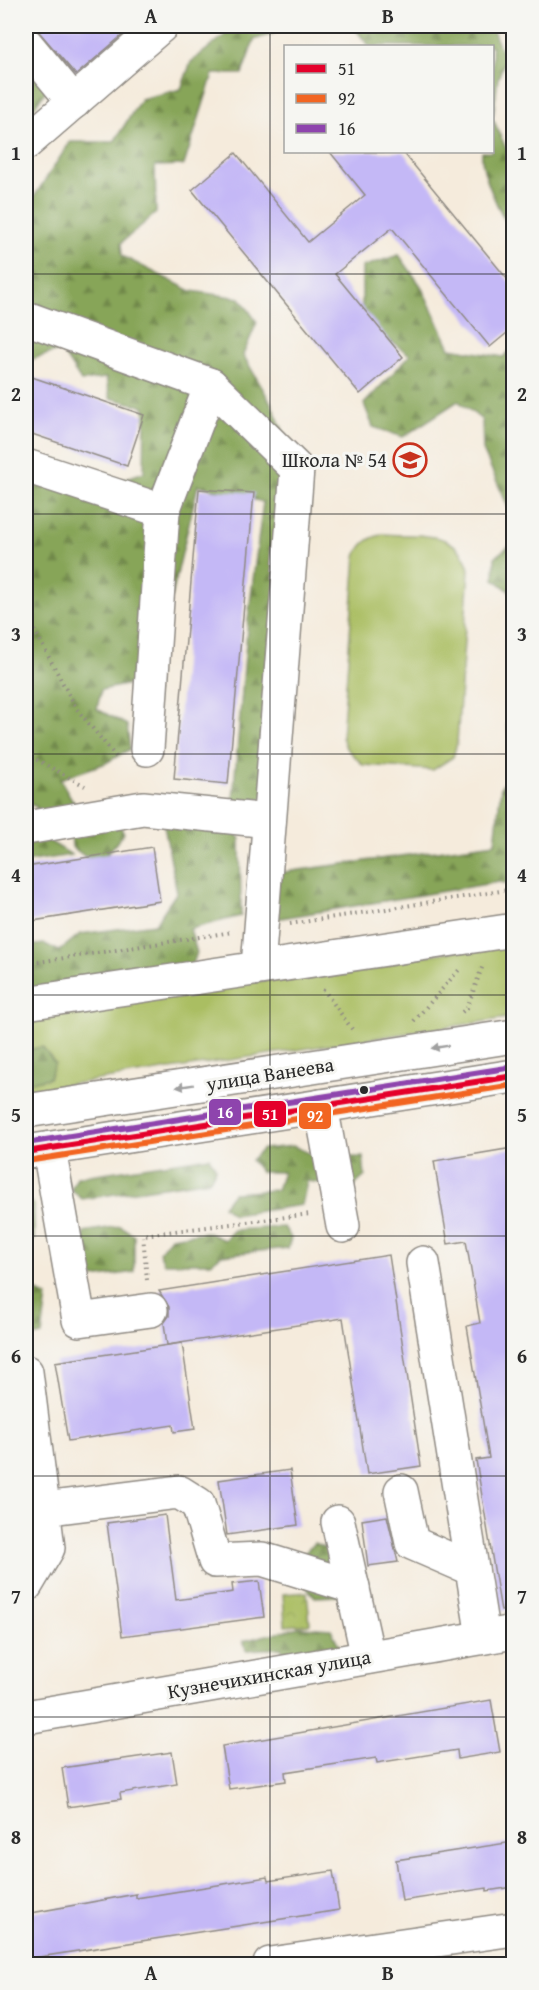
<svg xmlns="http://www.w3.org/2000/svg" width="539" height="1990" font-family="'Gentium Book Plus',serif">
  <defs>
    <pattern id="forest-firs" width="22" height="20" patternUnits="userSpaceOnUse" patternTransform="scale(1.5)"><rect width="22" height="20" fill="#87a558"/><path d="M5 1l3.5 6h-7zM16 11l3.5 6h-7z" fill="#6f8749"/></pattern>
    <pattern id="park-crowns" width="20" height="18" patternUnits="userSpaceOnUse" patternTransform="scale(1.5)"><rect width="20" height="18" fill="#aabe62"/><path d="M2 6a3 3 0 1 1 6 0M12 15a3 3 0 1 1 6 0" fill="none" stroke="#92a355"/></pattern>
  </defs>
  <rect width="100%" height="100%" fill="#f6f6f2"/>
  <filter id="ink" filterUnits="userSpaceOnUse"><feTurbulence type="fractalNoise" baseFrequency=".0167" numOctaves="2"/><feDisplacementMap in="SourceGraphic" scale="12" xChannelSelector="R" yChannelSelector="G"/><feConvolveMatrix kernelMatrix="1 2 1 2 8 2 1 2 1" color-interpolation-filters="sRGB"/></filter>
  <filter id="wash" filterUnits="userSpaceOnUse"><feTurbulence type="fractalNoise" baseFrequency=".008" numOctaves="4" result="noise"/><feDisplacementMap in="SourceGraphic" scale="24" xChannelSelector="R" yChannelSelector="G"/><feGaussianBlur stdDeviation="1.35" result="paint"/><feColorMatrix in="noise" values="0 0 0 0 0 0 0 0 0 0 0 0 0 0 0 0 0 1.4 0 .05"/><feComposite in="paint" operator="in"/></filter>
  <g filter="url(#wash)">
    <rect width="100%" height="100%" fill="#f5ebdc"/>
    <g fill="#aabe62" stroke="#6a7446" stroke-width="1.5">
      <path d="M 383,534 C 419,537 458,528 469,569 L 457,743 L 453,757 L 433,770 L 363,765 L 346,748 L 342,737 L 356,556 C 362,542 369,538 383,534 Z"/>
      <polygon points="513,942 513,1017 26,1091 26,1017"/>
    </g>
    <g fill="url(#forest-firs)" stroke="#596842" stroke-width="1.5">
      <polygon points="230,26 294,26 254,40 242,74 213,74 184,165 155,166 156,213 121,243 122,256 191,291 240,298 257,322 243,355 270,401 291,448 270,792 246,811 233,799 248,619 263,502 198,485 172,596 151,579 137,616 159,627 155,679 101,690 97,709 127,725 130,749 106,763 60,779 77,808 109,806 124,833 98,866 72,847 71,831 32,821 37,807 26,803 26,472 101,487 144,472 145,407 110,398 106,378 81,381 61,350 30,360 26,359 26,195 34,197 70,142 114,142 141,99 181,89 191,62 225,35"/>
      <polygon points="353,26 491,26 505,60 498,79 493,117 492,46 369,46"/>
      <polygon points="26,64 52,82 26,119"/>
      <path d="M 493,119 L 513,164 L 513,231 C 500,216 480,171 482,152 L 492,152 Z"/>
      <polygon points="399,255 421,286 450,348 503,357 513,348 513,518 483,450 482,420 458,401 403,437 373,427 364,404 410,355 362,320 362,267"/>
      <polygon points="513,543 513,594 494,579 495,557"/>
      <polygon points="513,687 513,747 507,726"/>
      <polygon points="513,774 513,885 499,882 269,920 278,873 495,843 501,786"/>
      <polygon points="215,806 240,839 241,916 190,929 197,953 183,985 26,1002 26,946 45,944 59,951 80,934 155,924 177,892 163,820"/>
      <polygon points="26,827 72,855 26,862"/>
      <polygon points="42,1047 55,1063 49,1078 26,1083 26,1050"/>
      <polygon points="293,1146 318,1157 363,1157 365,1176 353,1187 307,1181 302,1205 233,1215 223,1206 233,1193 277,1190 283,1172 261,1172 251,1160 263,1149"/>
      <polygon points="209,1157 216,1168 210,1180 82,1199 71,1189 77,1177"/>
      <polygon points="26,1196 34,1205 34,1239 26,1246"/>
      <polygon points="120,1226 134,1235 134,1272 94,1278 84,1254 84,1232"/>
      <polygon points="284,1227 291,1238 288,1248 222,1255 211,1263 164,1263 159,1252 171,1237 206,1232 224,1240 234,1230"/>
      <polygon points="34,1291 47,1296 42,1335 26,1338 26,1297"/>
      <polygon points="314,1543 337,1553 338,1596 315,1597 302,1582 303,1555"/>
      <polygon points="299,1627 331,1629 342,1652 292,1664 281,1648 247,1650 243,1641"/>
    </g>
    <polygon fill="url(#park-crowns)" stroke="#6a7446" stroke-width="1.5" points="307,1592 310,1624 285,1626 283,1594"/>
    <g id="blocks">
      <g fill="#c4b8f6">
        <polygon points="34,26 133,26 76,75"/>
        <polygon points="330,152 403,152 513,286 513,328 490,347 392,228 335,274 403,357 360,394 192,190 236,153 308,242 365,195"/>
        <polygon points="26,375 144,415 127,466 26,432"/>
        <polygon points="199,489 254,493 228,784 174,779"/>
        <polygon points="152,847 160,901 26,922 26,867"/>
        <polygon points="513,1148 513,1610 501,1611 476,1460 489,1458 467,1326 480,1323 466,1241 448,1244 434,1161"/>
        <polygon points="389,1255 421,1466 367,1474 343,1318 167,1345 164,1323 169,1316 169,1307 159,1291"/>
        <polygon points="182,1343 195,1429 174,1432 173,1425 68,1441 55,1362"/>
        <polygon points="290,1470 298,1525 227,1535 219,1480"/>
        <polygon points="165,1515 176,1600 233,1592 232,1584 259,1581 264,1617 122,1636 107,1523"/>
        <polygon points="387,1516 398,1562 368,1566 362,1520"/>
        <polygon points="491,1700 500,1752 458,1759 457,1750 377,1763 376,1758 285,1772 286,1781 229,1789 222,1746"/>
        <polygon points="172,1752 177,1784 120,1793 121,1799 68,1807 62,1768"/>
        <polygon points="513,1842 513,1887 487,1891 487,1888 402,1901 396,1860"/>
        <polygon points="333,1871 339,1910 26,1959 26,1914 136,1894 136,1898 267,1877 268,1881"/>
      </g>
    </g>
  </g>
  <g filter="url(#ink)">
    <use href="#blocks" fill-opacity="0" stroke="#908b84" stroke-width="1.5"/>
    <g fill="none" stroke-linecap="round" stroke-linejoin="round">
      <g stroke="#908b84" stroke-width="36">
        <g id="minor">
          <polyline points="26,44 74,102"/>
          <polyline points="26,143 161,26"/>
          <polyline points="26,318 211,385 297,469 258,967"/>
          <polyline points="26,466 163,511"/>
          <polyline points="147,749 163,511 211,385"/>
          <polyline points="26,828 143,808 269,821"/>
          <polyline points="26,1003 514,930"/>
          <polyline points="321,1106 343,1226"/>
          <polyline points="49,1149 79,1320 151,1310"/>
          <polyline points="423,1263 483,1637"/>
          <polyline points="26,1372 48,1548 26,1585"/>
          <polyline points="401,1491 412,1543 472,1569"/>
          <polyline points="43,1509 179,1492 198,1504 215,1561 262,1559 353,1587"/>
          <polyline points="338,1522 368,1657"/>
          <polyline points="26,1717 514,1632"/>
          <polyline points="270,1964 514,1929"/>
        </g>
      </g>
      <g stroke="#908b84" stroke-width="36">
        <g id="major">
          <polyline points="26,1111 514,1036"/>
          <polyline points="26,1152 514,1076"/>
        </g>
      </g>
      <g stroke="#908b84" stroke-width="4" stroke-dasharray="1.5 4.5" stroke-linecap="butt">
        <polyline points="502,26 514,42"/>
        <polyline points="26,614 76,708 116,757"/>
        <polyline points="26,754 85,786"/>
        <polyline points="290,924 514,889"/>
        <polyline points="26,964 232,932"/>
        <polyline points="323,989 352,1029"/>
        <polyline points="462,1012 467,1008 483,965"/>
        <polyline points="414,1021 459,970"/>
        <polyline points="147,1280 143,1235 310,1214"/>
      </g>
      <use href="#minor" stroke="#fff" stroke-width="33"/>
      <use href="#major" stroke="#fff" stroke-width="33"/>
      <g stroke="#f6f6f2" stroke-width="10">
        <polyline id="bus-1" points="26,1152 514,1076"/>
      </g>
      <g stroke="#f6f6f2" stroke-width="10">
        <polyline id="bus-2" points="27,1161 514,1085"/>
      </g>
      <g stroke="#f6f6f2" stroke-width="10">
        <polyline id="bus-3" points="26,1143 513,1067"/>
      </g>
      <use href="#bus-1" stroke="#e4002b" stroke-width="6"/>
      <use href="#bus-2" stroke="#f26522" stroke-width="6"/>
      <use href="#bus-3" stroke="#8e44ad" stroke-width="6"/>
    </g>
    <defs><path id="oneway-solid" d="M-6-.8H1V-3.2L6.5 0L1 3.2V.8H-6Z" transform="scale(1.5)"/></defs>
    <g fill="#a0a0a0">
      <use href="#oneway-solid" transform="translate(440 1047) rotate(171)"/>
      <use href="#oneway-solid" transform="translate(185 1086) rotate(171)"/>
    </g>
  </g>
  <path fill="none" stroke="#2b2b2b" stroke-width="1.5" stroke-opacity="0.55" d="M 270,26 L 270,1964M 26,274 L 514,274M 26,514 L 514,514M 26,754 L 514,754M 26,995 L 514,995M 26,1236 L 514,1236M 26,1476 L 514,1476M 26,1717 L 514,1717"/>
  <defs>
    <g id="school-ring" transform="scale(1.725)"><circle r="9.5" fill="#f6f6f2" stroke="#c8321e" stroke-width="1.5"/><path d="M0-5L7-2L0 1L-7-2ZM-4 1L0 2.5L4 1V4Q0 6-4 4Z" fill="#c8321e"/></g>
  </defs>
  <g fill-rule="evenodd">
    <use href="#school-ring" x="410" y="460"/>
  </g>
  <circle fill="#2b2b2b" stroke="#f6f6f2" stroke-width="2" cx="364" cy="1090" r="5"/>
  <g text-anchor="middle" stroke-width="6" stroke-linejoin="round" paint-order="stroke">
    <g font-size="20" fill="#2b2b2b" stroke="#f6f6f2" text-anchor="end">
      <text x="387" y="467">Школа № 54</text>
    </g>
    <g font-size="20" fill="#2b2b2b" stroke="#f6f6f2">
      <text transform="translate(270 1074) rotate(-9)" y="7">улица Ванеева</text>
      <text transform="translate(269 1674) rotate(-10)" y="7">Кузнечихинская улица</text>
    </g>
  </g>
  <g stroke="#f6f6f2" stroke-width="2">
    <rect x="208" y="1098" width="34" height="28" rx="6" fill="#8e44ad"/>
    <rect x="253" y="1100" width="34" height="28" rx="6" fill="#e4002b"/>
    <rect x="298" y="1102" width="34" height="28" rx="6" fill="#f26522"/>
  </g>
  <g font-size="16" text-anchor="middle" font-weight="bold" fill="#fff">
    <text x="225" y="1118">16</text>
    <text x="270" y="1120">51</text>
    <text x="315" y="1122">92</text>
  </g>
  <rect width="539" height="1990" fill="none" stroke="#f6f6f2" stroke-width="66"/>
  <rect x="284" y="45" width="210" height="108" fill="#f6f6f2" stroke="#a5a5a2" stroke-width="1.5"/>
  <rect x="296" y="64" width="30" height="9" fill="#e4002b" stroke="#a5a5a2" stroke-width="1.5"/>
  <text x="338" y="75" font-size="18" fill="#2b2b2b">51</text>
  <rect x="296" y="94" width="30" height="9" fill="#f26522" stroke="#a5a5a2" stroke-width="1.5"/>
  <text x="338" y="105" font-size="18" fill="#2b2b2b">92</text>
  <rect x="296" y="124" width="30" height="9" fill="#8e44ad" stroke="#a5a5a2" stroke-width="1.5"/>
  <text x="338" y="135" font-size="18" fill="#2b2b2b">16</text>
  <rect x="33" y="33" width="473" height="1924" fill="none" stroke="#2b2b2b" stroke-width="2"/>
  <g font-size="20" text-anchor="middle" font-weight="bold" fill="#2b2b2b">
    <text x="151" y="23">A</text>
    <text x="388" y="23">B</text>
    <text x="16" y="160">1</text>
    <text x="522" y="160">1</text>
    <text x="16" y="401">2</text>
    <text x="522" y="401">2</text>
    <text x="16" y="641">3</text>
    <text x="522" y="641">3</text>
    <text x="16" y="882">4</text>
    <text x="522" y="882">4</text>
    <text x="16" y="1122">5</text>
    <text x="522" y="1122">5</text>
    <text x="16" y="1363">6</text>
    <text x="522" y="1363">6</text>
    <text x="16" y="1603">7</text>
    <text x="522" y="1603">7</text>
    <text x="16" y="1844">8</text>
    <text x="522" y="1844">8</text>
    <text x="151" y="1980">A</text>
    <text x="388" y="1980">B</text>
  </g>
</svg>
